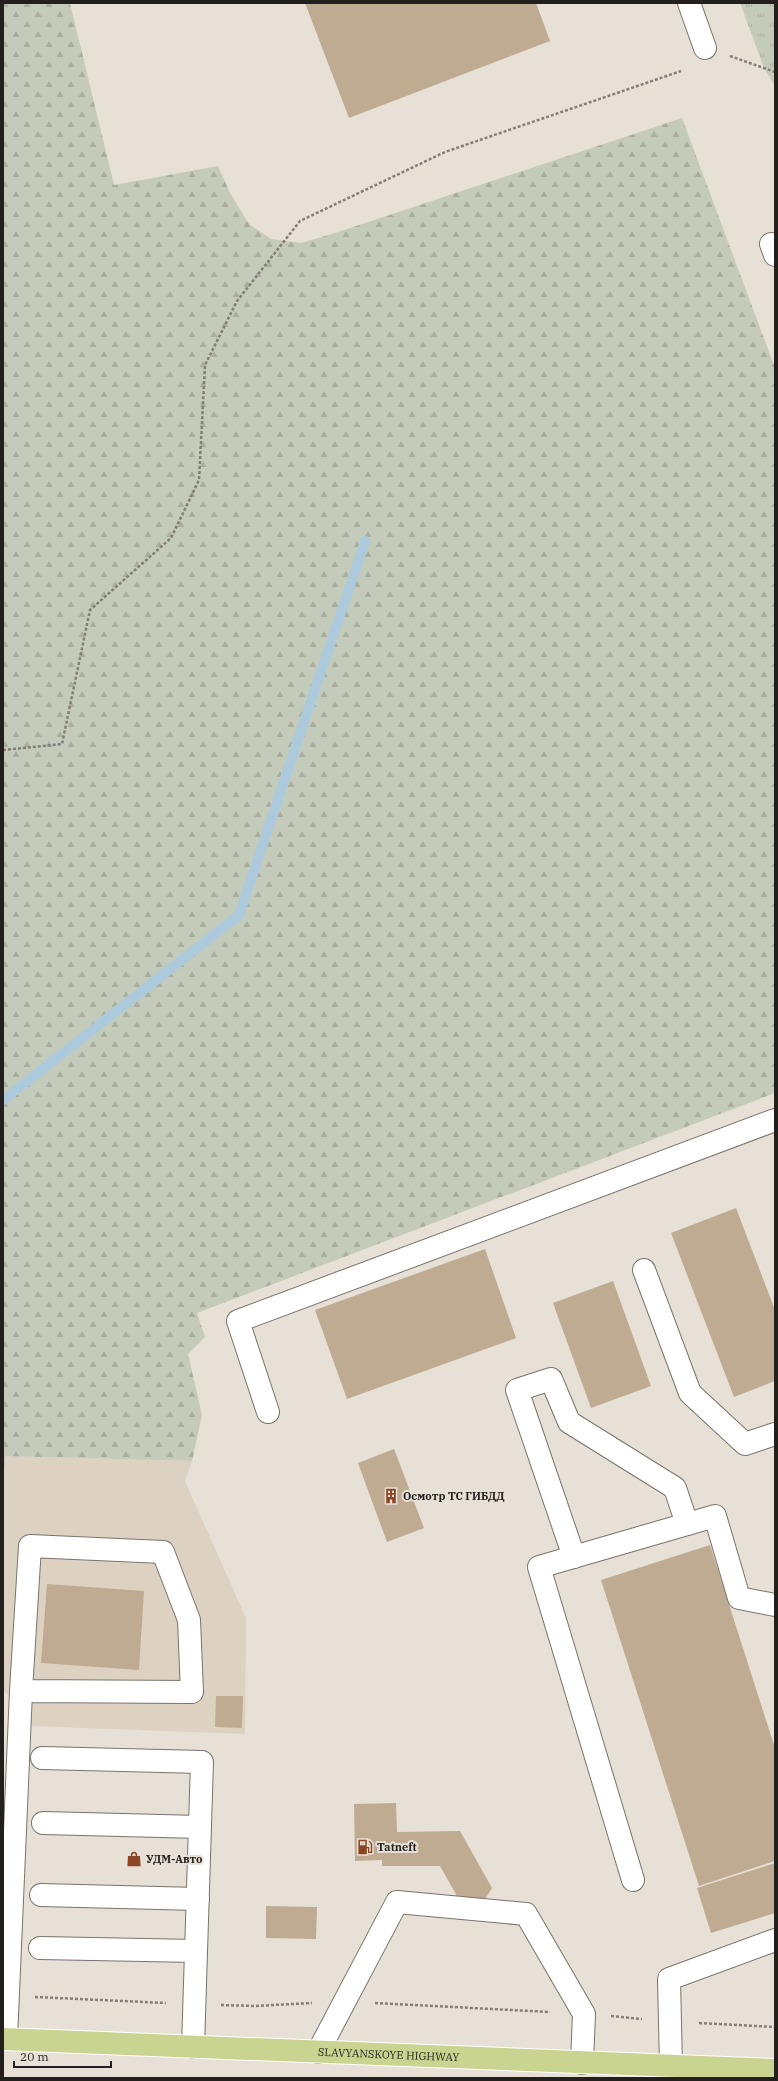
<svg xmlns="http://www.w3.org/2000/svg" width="778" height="2081" font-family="'IBM Plex Serif',serif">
  <defs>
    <pattern id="grass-tufts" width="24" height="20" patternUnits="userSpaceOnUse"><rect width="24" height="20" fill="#c5cbba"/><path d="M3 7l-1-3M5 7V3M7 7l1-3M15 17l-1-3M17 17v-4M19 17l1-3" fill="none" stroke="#a9ae9f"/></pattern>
    <pattern id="forest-firs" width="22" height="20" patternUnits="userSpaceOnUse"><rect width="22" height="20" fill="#c5cbba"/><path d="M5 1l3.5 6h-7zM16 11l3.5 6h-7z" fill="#a9ae9f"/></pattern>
  </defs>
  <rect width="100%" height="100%" fill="#e7e0d6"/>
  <polygon fill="#ddd2c2" points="5,1456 192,1461 185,1481 246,1618 245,1734 32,1726 3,1689 3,1485"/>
  <polygon fill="url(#grass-tufts)" points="740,3 775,3 775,86 764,68"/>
  <polygon fill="url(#forest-firs)" points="3,3 70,3 114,185 218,166 230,193 249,224 271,239 301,243 332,234 682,118 775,368 775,1093 197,1313 205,1337 188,1354 202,1415 192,1461 5,1456 3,1485"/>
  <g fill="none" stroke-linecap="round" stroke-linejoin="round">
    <polyline stroke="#adcadd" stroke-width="10" points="3,1100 239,915 365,541"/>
  </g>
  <g fill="#beab92">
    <polygon points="305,3 536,3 550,41 349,118"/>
    <polygon points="736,1208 775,1310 775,1381 734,1397 671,1233"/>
    <polygon points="485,1249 516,1338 347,1399 315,1310"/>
    <polygon points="613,1281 651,1386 591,1408 553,1303"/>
    <polygon points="394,1449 424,1528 387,1542 358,1463"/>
    <polygon points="710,1545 775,1748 775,1861 699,1886 601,1580"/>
    <polygon points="47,1584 144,1591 139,1670 41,1663"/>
    <polygon points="216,1696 243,1696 242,1728 215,1727"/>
    <polygon points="396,1803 397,1832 460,1831 492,1888 482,1904 462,1905 440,1866 382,1866 382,1860 355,1861 354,1804"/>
    <polygon points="775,1863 775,1913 711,1933 697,1888"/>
    <polygon points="266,1906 317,1907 316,1939 266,1938"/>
  </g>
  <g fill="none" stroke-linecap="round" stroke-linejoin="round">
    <g stroke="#7a736b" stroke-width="24">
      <g id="minor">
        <polyline points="689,3 705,48"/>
        <polyline points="771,244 775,255"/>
        <polyline points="644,1270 690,1393 745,1444 775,1434"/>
        <polyline points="268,1412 238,1321 775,1120"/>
        <polyline points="574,1557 517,1390 551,1379 569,1422 675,1488 687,1524"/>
        <polyline points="42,1758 202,1762 193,2047"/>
        <polyline points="43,1823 200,1827"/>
        <polyline points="633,1880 539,1567 715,1516 739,1598 775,1605"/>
        <polyline points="41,1895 198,1899"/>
        <polyline points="40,1948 196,1951"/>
        <polyline points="6,2039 21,1691 30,1546 163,1552 189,1620 192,1692 21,1691"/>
        <polyline points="318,2052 397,1902 526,1914 584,2014 582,2063"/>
        <polyline points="671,2066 669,1979 775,1940"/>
      </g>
    </g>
    <g stroke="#fff" stroke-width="24">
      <g id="major">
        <path id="s1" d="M 3,2039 L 775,2070"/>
      </g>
    </g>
    <g stroke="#837e78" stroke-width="2.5" stroke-dasharray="3 2" stroke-linecap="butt">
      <polyline points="730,56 775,72"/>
      <polyline points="3,750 62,744 90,610 171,538 199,480 205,365 237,301 300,221 445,152 681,71"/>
      <polyline points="35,1997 166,2003"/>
      <polyline points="375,2003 550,2012"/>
      <polyline points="221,2005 254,2006 312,2003"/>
      <polyline points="611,2016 642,2019"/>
      <polyline points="699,2023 775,2027"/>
    </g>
    <use href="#minor" stroke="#fff" stroke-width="22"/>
    <use href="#major" stroke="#c8d490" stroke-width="22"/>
  </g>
  <defs>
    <g id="building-bare" transform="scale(1.2)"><path d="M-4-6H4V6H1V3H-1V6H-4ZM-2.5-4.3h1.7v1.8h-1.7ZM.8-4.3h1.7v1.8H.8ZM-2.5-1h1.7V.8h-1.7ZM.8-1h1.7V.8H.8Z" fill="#8c4522" stroke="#e7e0d6" stroke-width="2.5" paint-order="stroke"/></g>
    <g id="fuel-bare" transform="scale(1.2)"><path d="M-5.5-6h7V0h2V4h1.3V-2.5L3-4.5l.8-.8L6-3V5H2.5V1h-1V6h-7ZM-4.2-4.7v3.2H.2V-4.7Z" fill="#8c4522" stroke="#e7e0d6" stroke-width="2.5" paint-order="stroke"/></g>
    <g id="shop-bare" transform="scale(1.2)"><path d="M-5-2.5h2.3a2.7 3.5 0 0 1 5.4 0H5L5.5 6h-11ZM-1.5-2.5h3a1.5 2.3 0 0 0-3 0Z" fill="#8c4522" stroke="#e7e0d6" stroke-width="2.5" paint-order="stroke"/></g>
  </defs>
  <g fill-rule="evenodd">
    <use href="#building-bare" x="391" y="1496"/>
    <use href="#fuel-bare" x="365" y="1847"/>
    <use href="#shop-bare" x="134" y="1859"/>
  </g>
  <g text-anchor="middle" stroke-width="4" stroke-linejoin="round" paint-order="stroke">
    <g font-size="11" font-weight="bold" fill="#221f1c" stroke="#e7e0d6" text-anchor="start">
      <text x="403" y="1500">Осмотр ТС ГИБДД</text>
      <text x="377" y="1851">Tatneft</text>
      <text x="146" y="1863">УДМ-Авто</text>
    </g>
    <g font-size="11" fill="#221f1c" stroke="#e7e0d6">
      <text dy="4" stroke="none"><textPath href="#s1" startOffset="386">SLAVYANSKOYE HIGHWAY</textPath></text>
    </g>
  </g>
  <rect width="778" height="2081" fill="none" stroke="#221f1c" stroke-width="8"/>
  <path d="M14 2061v6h97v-6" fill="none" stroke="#221f1c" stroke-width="2"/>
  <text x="20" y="2061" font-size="12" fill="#221f1c" stroke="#e7e0d6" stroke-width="3" paint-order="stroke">20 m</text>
</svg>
